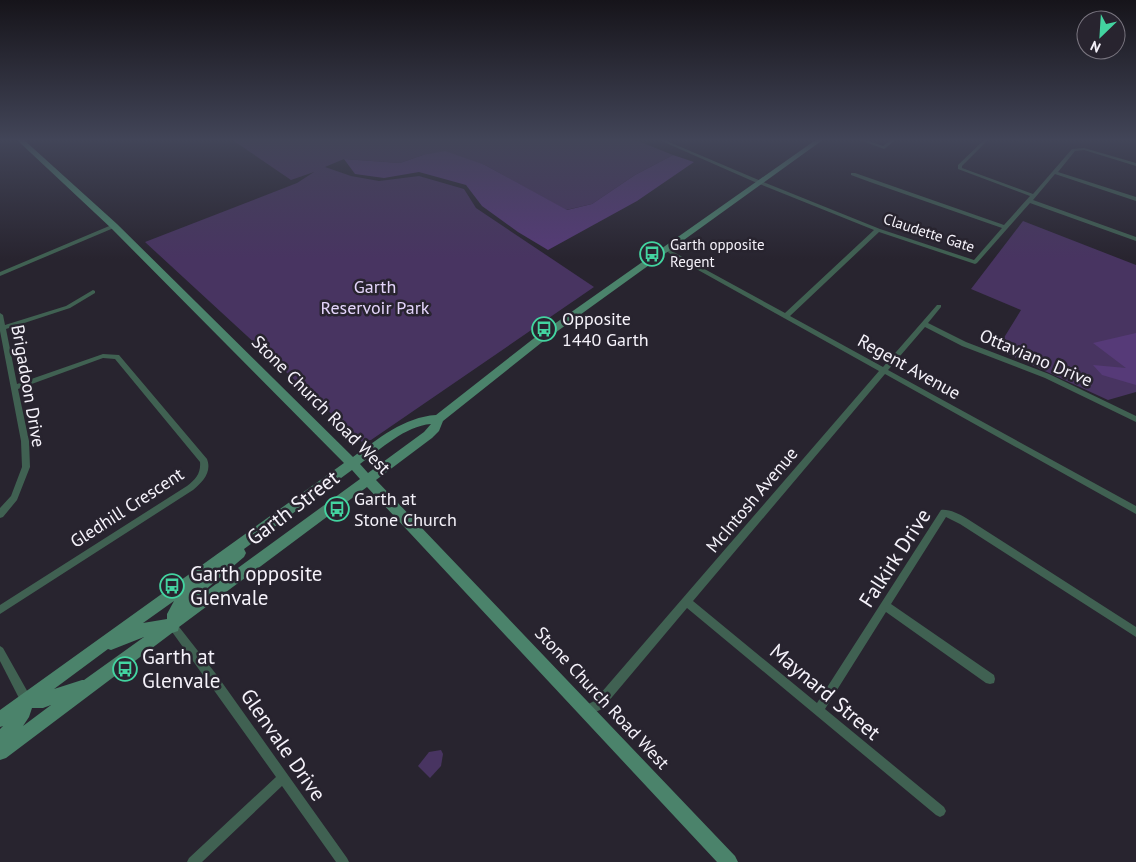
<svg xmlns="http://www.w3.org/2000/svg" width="1136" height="862" font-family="'PT Sans',sans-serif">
  <rect width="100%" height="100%" fill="#28242f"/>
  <g fill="#483461">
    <polygon points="231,139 633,139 673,155 635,175 592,204 566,210 485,165 423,155 400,163 344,159 325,167 351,176 379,181 419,176 464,189 476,208 594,287 371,440 362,442 145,242 297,183 314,172 291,180"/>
    <polygon points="1023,221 1136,265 1136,392 1108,400 997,349 1021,310 971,289"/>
    <polygon points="441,750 443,754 441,766 430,778 418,766 429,752"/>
  </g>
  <g fill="#563a78">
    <polygon points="445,151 485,165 567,210 592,204 635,175 673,155 694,162 637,201 548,250 518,232 482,206 466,185 419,172 384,178 355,174 344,159 400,163 423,155"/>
    <polygon points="1136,333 1136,385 1102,375 1093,365 1126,368 1093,343"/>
  </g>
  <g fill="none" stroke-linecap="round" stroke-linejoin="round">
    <g fill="#406152" fill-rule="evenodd">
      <path d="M 657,139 L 662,139 L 761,181 L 880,229 L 974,260 L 1002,228 L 870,182 L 851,175 L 851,173 L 855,173 L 1004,225 L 1030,196 L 958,169 L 958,165 L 985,139 L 989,139 L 962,166 L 962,168 L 1033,194 L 1072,149 L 1084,148 L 1136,163 L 1136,166 L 1084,150 L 1075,151 L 1058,172 L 1136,197 L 1136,201 L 1055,174 L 1033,200 L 1136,237 L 1136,241 L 1030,203 L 977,263 L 975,264 L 879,232 L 790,316 L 883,367 L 937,305 L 941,305 L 941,307 L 928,323 L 966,342 L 1049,374 L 1136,416 L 1136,422 L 1045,378 L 962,346 L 925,327 L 888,370 L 1136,506 L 1136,514 L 885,374 L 693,601 L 817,703 L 941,510 C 949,509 959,514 966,518 L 1136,627 L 1136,637 L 960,524 L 946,517 L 891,604 L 994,675 L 995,679 L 994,683 L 990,684 L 986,683 L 886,612 L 825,709 L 944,807 L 946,811 L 944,815 L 940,817 L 936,815 L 687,608 L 602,709 L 587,716 L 583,715 L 582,711 L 583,707 L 594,701 L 879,371 L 673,256 L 664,249 L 665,248 L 669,248 L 677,254 L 785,313 L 874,230 L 757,183 Z"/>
      <polygon points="857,139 863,139 883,146 892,139 897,139 884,149"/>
      <polygon points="114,224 117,226 116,227 0,276 0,272"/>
      <path d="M 93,290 L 95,291 L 95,293 L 70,308 L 6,329 L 17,384 L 103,354 L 119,355 L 207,459 C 212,472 203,482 193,490 L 0,614 L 0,605 L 187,486 C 196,479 201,473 200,462 L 115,359 L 103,358 L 18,389 L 29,441 L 30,467 L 17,500 L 3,517 L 0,518 L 0,508 L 11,496 L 22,467 L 21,441 L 0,331 L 0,313 L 3,315 L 5,325 L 66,306 Z"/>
      <polygon points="173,621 176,623 216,674 347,858 349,862 336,862 282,786 202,862 187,862 189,858 276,777 208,682 170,629 168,626 170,623"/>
      <polygon points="0,646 3,648 30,696 31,700 30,704 26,705 22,704 0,661"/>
    </g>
    <path fill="#4b836b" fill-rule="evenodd" d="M 16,139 L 23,139 L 117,224 L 353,457 C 378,439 404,417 436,415 L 533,339 L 817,139 L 824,139 L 541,343 L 443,421 L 439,431 L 432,438 L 376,480 L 735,856 L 738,862 L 717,862 L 367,487 L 179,627 L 178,631 L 172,633 L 6,758 L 0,760 L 0,729 L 3,726 L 0,727 L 0,710 L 344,463 L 111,228 ZM 431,424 L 424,432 L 368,473 L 360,464 C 381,449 405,426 431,424 ZM 352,470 L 360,479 L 190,603 L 244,557 L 246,553 L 244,549 ZM 174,601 L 167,614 L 167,619 L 143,623 ZM 144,637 L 84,680 L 82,680 L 54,689 L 108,649 L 111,650 ZM 51,705 L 23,726 L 29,717 L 32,708 L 43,708 Z"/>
  </g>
  <linearGradient id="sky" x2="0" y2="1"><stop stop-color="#16141a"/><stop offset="0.54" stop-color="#424558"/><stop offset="1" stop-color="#424558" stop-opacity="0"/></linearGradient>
  <rect width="1136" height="259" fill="url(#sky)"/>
  <defs>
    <g id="bus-ring" transform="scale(1.25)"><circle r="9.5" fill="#28242f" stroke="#43d4a0" stroke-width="1.5"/><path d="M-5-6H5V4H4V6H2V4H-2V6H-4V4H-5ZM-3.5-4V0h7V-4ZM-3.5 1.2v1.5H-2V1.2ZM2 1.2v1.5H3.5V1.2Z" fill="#43d4a0"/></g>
  </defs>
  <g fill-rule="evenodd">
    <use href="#bus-ring" x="652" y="254"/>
    <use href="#bus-ring" x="544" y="329"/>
    <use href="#bus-ring" x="337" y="509"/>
    <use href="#bus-ring" x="172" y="586"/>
    <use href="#bus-ring" x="125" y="669"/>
  </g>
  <g text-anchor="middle" stroke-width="5" stroke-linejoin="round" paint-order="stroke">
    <g font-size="15" fill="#f5f2fa" stroke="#28242f">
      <text transform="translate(929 233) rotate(18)" y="5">Claudette Gate</text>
    </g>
    <g font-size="15" fill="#f5f2fa" stroke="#28242f" text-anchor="start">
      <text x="670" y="250">Garth opposite<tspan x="670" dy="17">Regent</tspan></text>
    </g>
    <g font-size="18" fill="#e4d5fb" stroke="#28242f">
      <text x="375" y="293">Garth<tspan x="375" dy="21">Reservoir Park</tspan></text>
    </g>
    <g font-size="18" fill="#f5f2fa" stroke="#28242f" text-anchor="start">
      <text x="562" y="325">Opposite<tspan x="562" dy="21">1440 Garth</tspan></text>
      <text x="354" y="505">Garth at<tspan x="354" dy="21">Stone Church</tspan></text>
    </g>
    <g font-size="18" fill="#f5f2fa" stroke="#28242f">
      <text transform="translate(1036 358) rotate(23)" y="6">Ottaviano Drive</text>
      <text transform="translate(909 367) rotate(29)" y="6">Regent Avenue</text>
      <text transform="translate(28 386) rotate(80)" y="6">Brigadoon Drive</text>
      <text transform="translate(321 405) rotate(45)" y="6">Stone Church Road West</text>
      <text transform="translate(752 500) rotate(-50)" y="6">McIntosh Avenue</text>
      <text transform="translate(127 508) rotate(-33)" y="6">Gledhill Crescent</text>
      <text transform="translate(602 698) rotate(47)" y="6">Stone Church Road West</text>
    </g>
    <g font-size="21" fill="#f5f2fa" stroke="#28242f">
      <text transform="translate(293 508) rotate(-37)" y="7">Garth Street</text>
      <text transform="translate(895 558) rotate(-57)" y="7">Falkirk Drive</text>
      <text transform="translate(825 692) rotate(40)" y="7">Maynard Street</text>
      <text transform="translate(283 745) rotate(55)" y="7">Glenvale Drive</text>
    </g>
    <g font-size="21" fill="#f5f2fa" stroke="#28242f" text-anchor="start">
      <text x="190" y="581">Garth opposite<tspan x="190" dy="24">Glenvale</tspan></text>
      <text x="142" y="664">Garth at<tspan x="142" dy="24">Glenvale</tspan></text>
    </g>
  </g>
  <g transform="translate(1101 35) rotate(205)"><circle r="24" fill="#28242f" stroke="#7a7680"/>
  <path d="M0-4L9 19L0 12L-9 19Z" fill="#43d4a0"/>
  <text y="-8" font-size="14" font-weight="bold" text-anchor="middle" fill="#f5f2fa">N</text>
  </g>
</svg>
